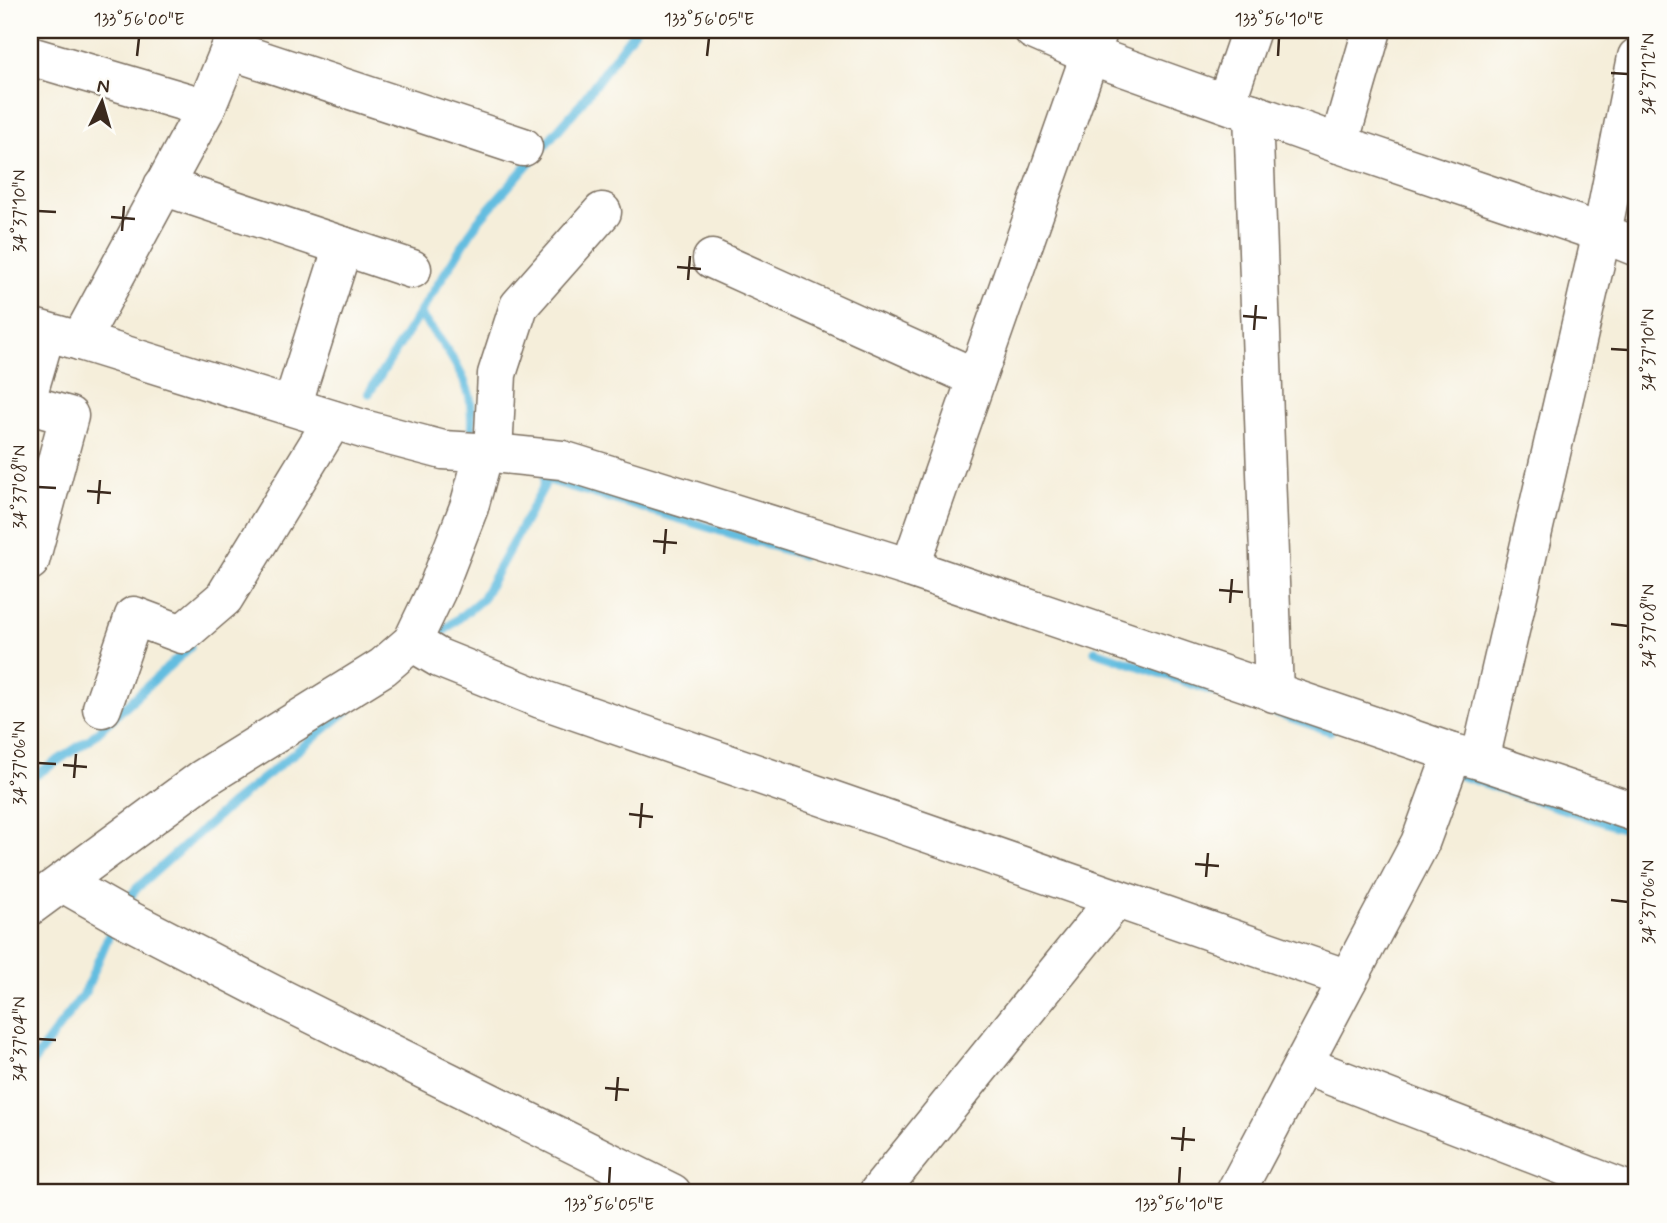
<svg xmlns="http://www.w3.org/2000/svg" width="1667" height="1223" font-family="Mynerve,sans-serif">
  <rect width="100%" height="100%" fill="#fdfcf7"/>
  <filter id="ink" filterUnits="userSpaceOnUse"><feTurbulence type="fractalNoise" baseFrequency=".0143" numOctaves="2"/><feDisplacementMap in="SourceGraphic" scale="14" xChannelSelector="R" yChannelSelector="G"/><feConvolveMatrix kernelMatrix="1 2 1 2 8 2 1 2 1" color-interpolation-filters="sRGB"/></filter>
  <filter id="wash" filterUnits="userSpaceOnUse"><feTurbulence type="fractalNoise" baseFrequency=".00686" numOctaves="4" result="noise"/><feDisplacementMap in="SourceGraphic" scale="28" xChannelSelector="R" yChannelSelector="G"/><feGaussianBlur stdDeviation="1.57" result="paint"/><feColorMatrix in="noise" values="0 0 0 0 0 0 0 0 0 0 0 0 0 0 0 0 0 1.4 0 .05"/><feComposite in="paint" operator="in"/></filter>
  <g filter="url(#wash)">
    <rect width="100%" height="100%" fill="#f5eeda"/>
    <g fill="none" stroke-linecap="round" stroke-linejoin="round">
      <g stroke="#63bde0" stroke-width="9">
        <path d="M 419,314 C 439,337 460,365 469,394 C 472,404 471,417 472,427"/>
        <polyline points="369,393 478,221 578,107 635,30"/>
        <polyline points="545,479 802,555"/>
        <polyline points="429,643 482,599 544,486 545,477"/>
        <polyline points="1095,651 1330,731"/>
        <polyline points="1456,774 1637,833"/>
        <polyline points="30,779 90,739 190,647"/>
        <polyline points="122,907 137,888 230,805 348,710"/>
        <polyline points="30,1066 85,992 114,923"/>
      </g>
    </g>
  </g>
  <g filter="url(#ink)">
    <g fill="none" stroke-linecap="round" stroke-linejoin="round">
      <g stroke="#7c6f60" stroke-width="41">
        <g id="minor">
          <polyline points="1033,30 1090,55 1339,144 1602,233 1637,247"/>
          <polyline points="230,50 523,147"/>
          <polyline points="30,56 206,108"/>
          <polyline points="1226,103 1251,30"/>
          <polyline points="1253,113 1274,693"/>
          <polyline points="1339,144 1372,30"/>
          <polyline points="163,186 412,269"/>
          <polyline points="712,259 976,378"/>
          <polyline points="30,327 80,341 363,429 443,450 493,453 562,460 910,568 1453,753 1480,760 1637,813"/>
          <polyline points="80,341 206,108 238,30"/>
          <polyline points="30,387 46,332"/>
          <polyline points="30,405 69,416 30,561"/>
          <polyline points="292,406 343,246"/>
          <polyline points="493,453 497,374 519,306 602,212"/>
          <polyline points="910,568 1098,32"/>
          <polyline points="412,642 439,658 541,699 1348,979"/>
          <polyline points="102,708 134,616 182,634 224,598 333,420"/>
          <polyline points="1480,760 1602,233 1637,57"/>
          <polyline points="63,883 121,916 274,995 672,1193"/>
          <polyline points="30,906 201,780 383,667 412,642 436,592 469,507 484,453"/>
          <polyline points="1303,1065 1634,1193"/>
          <polyline points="878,1193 1116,899"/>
          <polyline points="1235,1193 1420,843 1453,753"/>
        </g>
      </g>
      <use href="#minor" stroke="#fff" stroke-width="38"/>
    </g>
  </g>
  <path fill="none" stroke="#3b2a1e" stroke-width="2.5" d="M 137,56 L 139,38M 707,56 L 709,38M 1278,56 L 1279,38M 1611,73 L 1628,74M 38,211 L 56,212M 111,217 L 135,219M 122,231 L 124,206M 677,267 L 701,269M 688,280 L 690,256M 1243,316 L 1267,318M 1254,330 L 1256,305M 1611,349 L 1628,350M 38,487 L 56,488M 87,491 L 111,493M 98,504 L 100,480M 653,541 L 677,543M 664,554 L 666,529M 1219,590 L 1243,592M 1230,603 L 1232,579M 1611,624 L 1628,626M 38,763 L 56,764M 63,765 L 87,767M 74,778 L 76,754M 629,814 L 653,817M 640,828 L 642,803M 1195,864 L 1219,866M 1206,877 L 1208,853M 1611,900 L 1628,902M 38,1039 L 56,1040M 605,1088 L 629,1090M 616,1101 L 618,1077M 1171,1138 L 1195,1140M 1182,1151 L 1184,1127M 609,1184 L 610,1167M 1179,1184 L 1180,1167"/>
  <rect width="1667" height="1223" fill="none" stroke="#fdfcf7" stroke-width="77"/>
  <g transform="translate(102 102) rotate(5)" stroke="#fdfcf7" stroke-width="5" paint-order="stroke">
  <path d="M0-5L12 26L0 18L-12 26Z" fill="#3b2a1e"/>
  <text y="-10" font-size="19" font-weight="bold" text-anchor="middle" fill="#3b2a1e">N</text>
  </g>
  <rect x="38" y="38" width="1590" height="1146" fill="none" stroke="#3b2a1e" stroke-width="2.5"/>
  <g font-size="18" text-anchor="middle" fill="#3b2a1e">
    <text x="139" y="25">133°56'00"E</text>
    <text x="709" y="25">133°56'05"E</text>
    <text x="1279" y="25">133°56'10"E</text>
    <text transform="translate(1648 74) rotate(-90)" y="6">34°37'12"N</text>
    <text transform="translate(19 211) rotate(-90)" y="6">34°37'10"N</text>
    <text transform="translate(1648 350) rotate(-90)" y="6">34°37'10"N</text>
    <text transform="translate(19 487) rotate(-90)" y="6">34°37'08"N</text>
    <text transform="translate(1648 626) rotate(-90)" y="6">34°37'08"N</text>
    <text transform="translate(19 763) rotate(-90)" y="6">34°37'06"N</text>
    <text transform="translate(1648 902) rotate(-90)" y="6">34°37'06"N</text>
    <text transform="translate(19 1039) rotate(-90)" y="6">34°37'04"N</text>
    <text x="609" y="1210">133°56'05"E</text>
    <text x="1179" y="1210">133°56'10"E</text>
  </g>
</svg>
